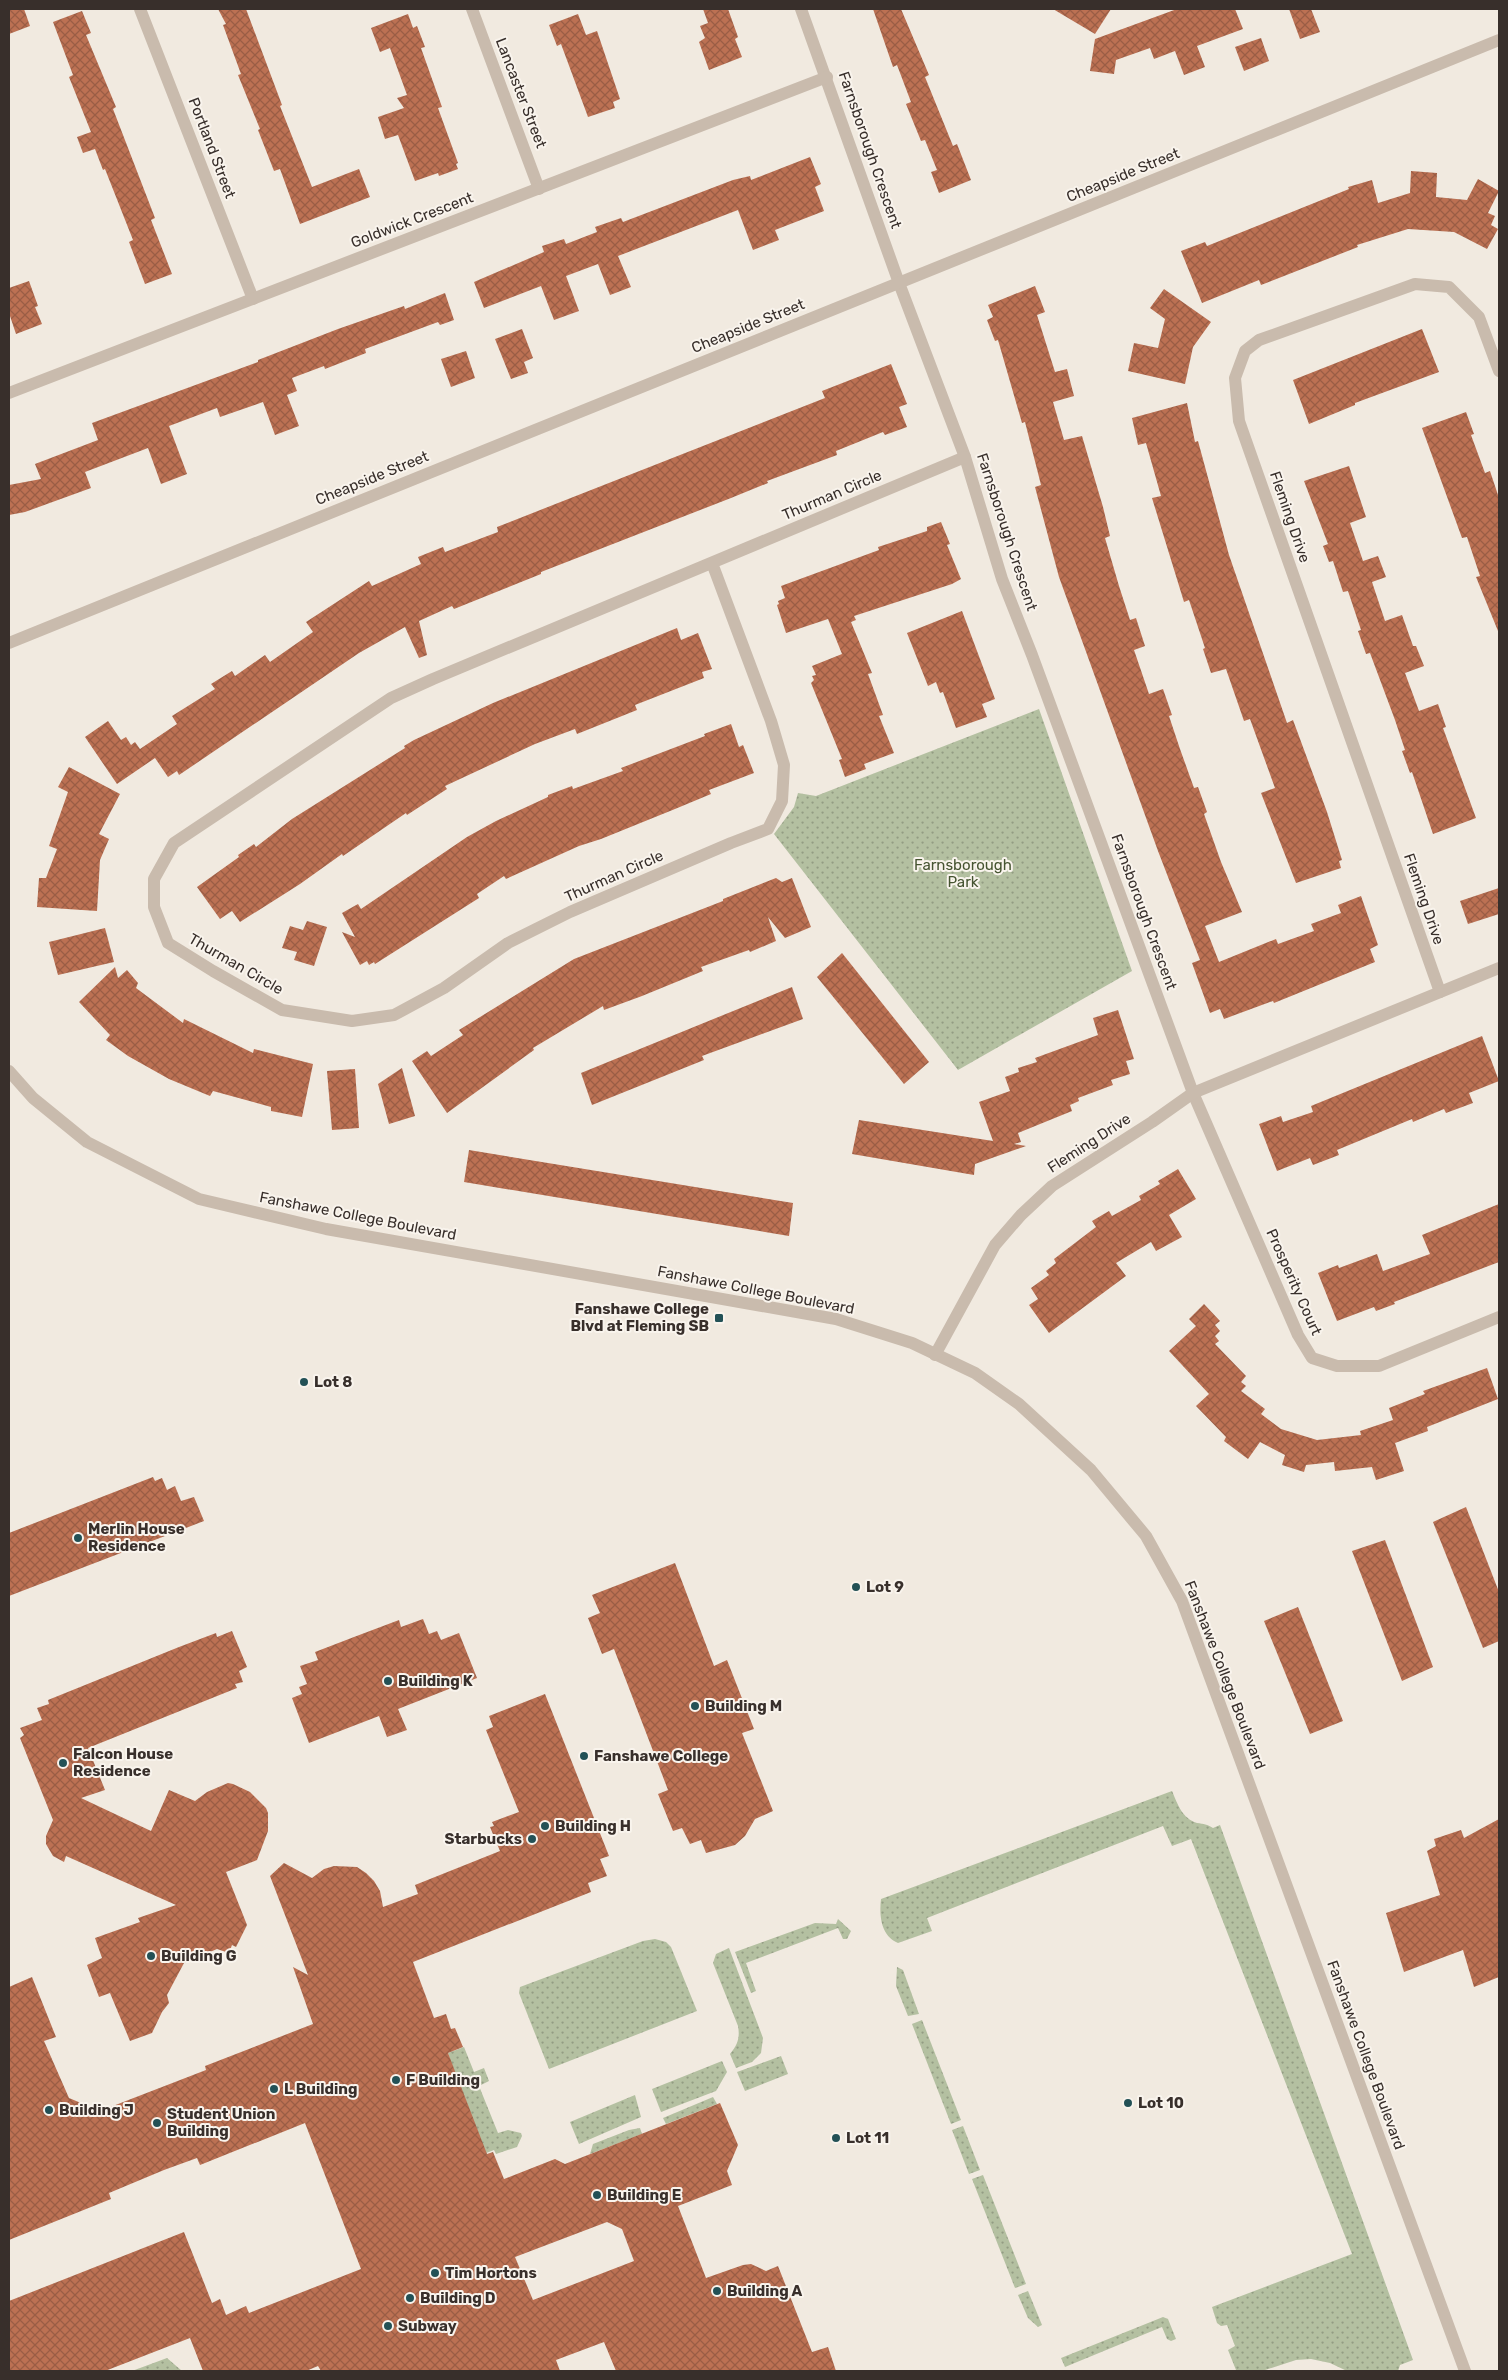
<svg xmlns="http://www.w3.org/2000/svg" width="1508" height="2380" font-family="Rubik,sans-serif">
  <defs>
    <pattern id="green-dots" width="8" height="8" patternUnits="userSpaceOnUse" patternTransform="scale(1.25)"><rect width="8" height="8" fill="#b4c0a1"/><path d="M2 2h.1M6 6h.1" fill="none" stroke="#939c83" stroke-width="1.8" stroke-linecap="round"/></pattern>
    <pattern id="building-cross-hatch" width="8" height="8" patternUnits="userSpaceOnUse" patternTransform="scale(1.25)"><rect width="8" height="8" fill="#bc7153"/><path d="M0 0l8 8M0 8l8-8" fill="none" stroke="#9a5d45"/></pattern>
  </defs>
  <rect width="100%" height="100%" fill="#f1eae0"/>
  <g fill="url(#green-dots)">
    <polygon points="1039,709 1132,971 958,1070 774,834 794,807 798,793 816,796"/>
    <path d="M 1172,1791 C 1178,1805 1182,1818 1197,1823 C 1204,1824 1207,1824 1213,1828 L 1220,1825 L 1224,1836 L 1413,2360 L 1400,2365 L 1398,2371 L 1347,2371 L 1330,2363 L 1311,2359 L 1296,2360 L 1262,2371 L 1234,2371 L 1236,2370 L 1228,2350 L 1235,2346 L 1227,2325 L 1221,2326 L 1217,2323 L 1212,2307 L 1352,2254 L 1191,1839 L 1172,1846 L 1163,1826 L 927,1918 L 932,1931 L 898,1943 C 881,1936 879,1916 881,1899 Z"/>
    <polygon points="838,1919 851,1931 847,1939 843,1939 838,1928 746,1963 756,1991 751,1993 735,1952 815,1923 836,1924"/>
    <polygon points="655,1939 666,1942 671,1947 697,2011 549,2069 519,1993 520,1987 643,1941"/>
    <path d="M 729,1948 L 763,2038 L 761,2053 L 752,2062 L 736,2068 L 730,2054 C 738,2045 740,2037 738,2026 L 713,1963 L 716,1954 Z"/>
    <polygon points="897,1967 903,1970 919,2014 908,2016 896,1986"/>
    <polygon points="922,2020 961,2120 951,2124 912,2024"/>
    <polygon points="464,2047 474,2072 484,2068 489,2081 479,2086 498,2133 508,2130 521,2133 522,2136 517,2147 496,2154 494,2150 481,2155 448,2053"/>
    <polygon points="781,2056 788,2074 745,2091 737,2072"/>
    <polygon points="722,2061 727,2072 716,2091 661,2112 652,2089"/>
    <polygon points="635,2095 641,2117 579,2144 570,2122"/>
    <polygon points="713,2097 717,2104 666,2124 663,2118"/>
    <polygon points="963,2126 980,2170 969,2174 952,2130"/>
    <polygon points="640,2128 642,2134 590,2154 593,2144 629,2130"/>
    <polygon points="983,2175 1026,2284 1015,2288 972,2179"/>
    <polygon points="1028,2291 1042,2325 1038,2327 1028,2318 1018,2295"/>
    <polygon points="1163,2317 1168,2319 1176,2339 1171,2341 1167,2339 1162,2327 1065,2367 1061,2358"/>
    <polygon points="167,2358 182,2371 132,2371"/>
  </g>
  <g fill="url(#building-cross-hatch)" fill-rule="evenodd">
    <polygon points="9,9 24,9 30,26 9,34"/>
    <polygon points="218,9 246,9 282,105 280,106 312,187 359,169 370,197 300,224 280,169 274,171 258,130 260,129 238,75 241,74 223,25 226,24"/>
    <polygon points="703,9 728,9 738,37 735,39 742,57 709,70 699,42 705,38 700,26 708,23"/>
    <polygon points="873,9 901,9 929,75 925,77 953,146 957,144 971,180 939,193 931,172 937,170 925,140 921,141 906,104 911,102 897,65 893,67"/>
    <polygon points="1053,9 1111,9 1095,34"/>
    <polygon points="1177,9 1235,9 1243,29 1197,46 1205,67 1184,75 1175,51 1154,59 1150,48 1116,60 1114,74 1090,71 1095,39"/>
    <polygon points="1289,9 1311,9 1320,32 1300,39"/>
    <polygon points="82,11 91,33 86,35 116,107 113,109 155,218 151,220 172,274 145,284 129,242 133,240 105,169 103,170 95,149 83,153 77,137 91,132 69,77 73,75 53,22"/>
    <polygon points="408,14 413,28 417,26 425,47 421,48 442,107 438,108 458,163 456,164 458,169 439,176 438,173 415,181 398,135 385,139 378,117 404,108 397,98 407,95 390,48 380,52 371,28"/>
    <polygon points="578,14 586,35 597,31 620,99 613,102 615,108 588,117 561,44 557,46 549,25"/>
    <polygon points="1261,38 1269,61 1244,71 1235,47"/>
    <polygon points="810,157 821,184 815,187 824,211 775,230 779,240 753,250 738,210 618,256 631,287 610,295 598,264 566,276 579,311 554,320 541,286 484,308 474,282 544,252 542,246 564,239 566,244 597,232 595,227 621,218 623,222 733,180 750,176 751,180"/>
    <polygon points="1411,171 1437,173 1436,197 1467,200 1478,179 1499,191 1488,213 1495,216 1491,225 1498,229 1487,249 1454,232 1408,229 1357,245 1358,247 1261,285 1259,280 1202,303 1181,251 1205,242 1207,246 1349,189 1348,187 1372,180 1378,203 1410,193"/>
    <polygon points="29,281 38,306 35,307 42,324 16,334 9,313 9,288"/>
    <polygon points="1035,286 1045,312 1037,315 1055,372 1067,369 1074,396 1053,402 1064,440 1082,436 1103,507 1110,536 1105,538 1119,586 1130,620 1136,618 1145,646 1134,650 1149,694 1163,689 1172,715 1169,716 1180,749 1194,788 1198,787 1207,812 1204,814 1221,862 1242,912 1205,926 1219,962 1276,939 1278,944 1314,931 1311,924 1341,913 1338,905 1361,896 1378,945 1370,949 1375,962 1274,1003 1273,1001 1224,1019 1220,1009 1210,1013 1192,963 1200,960 1158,851 1059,577 1035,487 1041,485 1025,422 1022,423 998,340 995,341 987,320 993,317 988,305"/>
    <polygon points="1164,289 1211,322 1193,347 1185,384 1128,371 1134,343 1158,348 1165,319 1150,308"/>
    <polygon points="445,293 454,320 440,325 438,322 365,349 366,353 325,369 324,366 292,378 297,391 287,395 299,426 275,435 263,402 220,417 217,408 169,426 187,474 161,484 148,448 85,472 91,488 25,512 9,515 9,485 41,479 35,464 98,440 92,423 258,362 258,360 338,329 404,306 405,309"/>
    <polygon points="522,329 533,358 524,362 528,373 511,379 495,339"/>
    <polygon points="1422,329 1439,372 1355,403 1355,405 1309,424 1293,380"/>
    <polygon points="466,351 475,378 451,387 441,359"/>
    <polygon points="891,364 907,404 899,407 907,427 885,435 883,432 836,451 837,455 767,481 768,483 731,498 541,572 541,574 454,609 452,606 419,621 427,655 419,658 405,627 359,653 179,775 177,771 168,777 155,758 117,784 85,737 108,721 121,740 126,737 131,745 135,742 140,749 177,724 172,716 215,689 211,684 232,671 235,676 265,655 270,662 313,632 306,622 369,581 372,586 421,564 418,557 443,547 445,552 498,532 497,527 825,398 822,391"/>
    <polygon points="1187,403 1195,442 1198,441 1229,555 1287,723 1293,720 1327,812 1342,860 1339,861 1341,868 1296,883 1261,793 1275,788 1250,719 1244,721 1226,669 1211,673 1203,649 1205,648 1189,600 1184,602 1152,498 1161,496 1146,443 1138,445 1132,418"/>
    <polygon points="1466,412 1474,434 1471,435 1485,473 1490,471 1499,498 1498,631 1476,577 1480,576 1467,537 1462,538 1422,428"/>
    <polygon points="1349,466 1366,517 1350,523 1363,561 1378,556 1386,577 1372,582 1385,621 1402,615 1413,646 1416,646 1424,666 1405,673 1419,711 1438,704 1446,727 1443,728 1476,818 1433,834 1412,772 1410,773 1402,751 1405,750 1395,720 1370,653 1366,654 1358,631 1361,630 1348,591 1343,592 1333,561 1329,562 1323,546 1328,544 1304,481"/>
    <polygon points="941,522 950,544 947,545 961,579 952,584 854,616 856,620 851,622 872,673 868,674 883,715 879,716 894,753 864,764 866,769 845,777 839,760 842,759 811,683 814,680 812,676 816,675 812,666 842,654 828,619 786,633 777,605 779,604 778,601 785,598 781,586 879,550 878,547 927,531 927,527"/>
    <polygon points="962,611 995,699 982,704 987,717 956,728 943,692 940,693 936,682 928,686 907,633"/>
    <polygon points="677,628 681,640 698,633 712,669 702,672 704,678 635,705 637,710 577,734 575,729 535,744 445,786 447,789 430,800 407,815 406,813 343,856 342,854 300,884 240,922 232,911 220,919 197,887 239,857 238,855 254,844 256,847 292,819 405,748 404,746 414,740 493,703"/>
    <polygon points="731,724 739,747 743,745 754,773 709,790 711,794 675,809 601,839 579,846 506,879 504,876 477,894 479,898 375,964 374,962 369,965 367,961 360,965 342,932 355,937 342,913 358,904 361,909 467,837 496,821 548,797 548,795 572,786 573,789 623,771 621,768 705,736 704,734"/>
    <polygon points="69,767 120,794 99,834 109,839 100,860 97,911 37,907 39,878 46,878 57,849 49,846 68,792 58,787"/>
    <polygon points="776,878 782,882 792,878 811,927 785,938 768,917 776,941 750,952 749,950 701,967 703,971 642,996 604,1010 603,1006 533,1048 534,1050 447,1113 412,1061 427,1051 431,1056 463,1035 459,1030 574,959 723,901 723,899"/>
    <polygon points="1499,888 1499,914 1468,924 1460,901"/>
    <polygon points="307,921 327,927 314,966 294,960 297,952 282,948 290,926 303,930"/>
    <polygon points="105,928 114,962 58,975 49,942"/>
    <polygon points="842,953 929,1062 904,1084 817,977"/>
    <polygon points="115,967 118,978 127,970 138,983 136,988 183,1023 184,1019 253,1053 254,1049 313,1064 302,1117 271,1111 271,1107 213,1091 210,1096 169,1079 128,1056 106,1040 110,1035 79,1002"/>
    <polygon points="792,987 803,1019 702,1056 704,1060 592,1105 581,1073"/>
    <polygon points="1118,1010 1134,1059 1126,1061 1130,1074 1111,1080 1113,1085 1078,1098 1079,1101 1070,1105 1072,1111 1018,1133 1021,1142 1014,1144 1026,1146 975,1164 974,1175 852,1154 859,1120 993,1141 979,1102 1010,1091 1005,1077 1019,1072 1018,1068 1037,1062 1035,1058 1098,1035 1093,1018"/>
    <polygon points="1482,1036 1499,1081 1469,1093 1473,1103 1446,1113 1444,1109 1413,1122 1412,1119 1337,1150 1339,1155 1313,1165 1310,1158 1277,1171 1259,1124 1281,1116 1283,1122 1313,1112 1311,1106"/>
    <polygon points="402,1068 415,1116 389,1124 378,1084"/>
    <polygon points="355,1069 359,1128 332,1130 327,1071"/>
    <polygon points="469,1150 793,1203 789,1236 464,1182"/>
    <polygon points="1178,1169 1196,1199 1169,1215 1182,1237 1156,1251 1151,1242 1116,1263 1126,1276 1049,1333 1029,1305 1038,1299 1031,1288 1049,1275 1046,1271 1056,1263 1054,1259 1096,1227 1092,1221 1109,1211 1112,1216 1141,1200 1139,1196 1160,1184 1158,1181"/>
    <polygon points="1499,1204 1499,1262 1394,1302 1395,1304 1376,1311 1374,1307 1337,1321 1318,1273 1338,1265 1339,1268 1377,1254 1383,1271 1430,1254 1422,1235"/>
    <polygon points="1204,1304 1220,1321 1215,1325 1220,1331 1215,1336 1219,1341 1215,1344 1246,1376 1241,1382 1246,1386 1241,1391 1265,1409 1261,1414 1281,1429 1317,1440 1361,1435 1360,1431 1393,1420 1389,1408 1425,1394 1423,1391 1487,1368 1498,1399 1427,1427 1428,1431 1395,1443 1404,1471 1376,1480 1372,1467 1335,1471 1334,1462 1306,1465 1304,1472 1282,1465 1285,1455 1260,1442 1248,1459 1224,1441 1226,1437 1196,1406 1209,1394 1169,1351 1196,1326 1189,1319"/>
    <polygon points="153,1477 155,1481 162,1478 167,1490 175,1486 181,1501 194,1497 204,1521 9,1596 9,1533"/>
    <polygon points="1466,1507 1499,1592 1499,1641 1483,1648 1433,1522"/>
    <polygon points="1385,1540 1433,1667 1402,1681 1352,1551"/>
    <polygon points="675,1563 714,1666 727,1660 743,1701 754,1729 742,1733 773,1811 755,1819 745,1836 735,1845 706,1853 701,1840 690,1844 682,1828 673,1831 658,1794 668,1790 614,1649 602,1654 588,1618 600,1613 592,1595"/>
    <polygon points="1298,1607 1343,1721 1310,1734 1264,1621"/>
    <polygon points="423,1619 429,1634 437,1631 441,1640 459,1633 477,1678 398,1709 407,1730 387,1737 379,1716 309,1743 292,1698 302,1694 299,1687 307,1684 300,1666 318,1660 315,1652 354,1637 399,1620 401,1627"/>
    <polygon points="232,1631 247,1667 239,1671 243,1682 235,1684 237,1688 88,1748 105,1790 81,1798 151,1831 169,1790 195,1801 207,1792 228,1783 233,1784 250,1792 266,1808 268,1813 268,1831 257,1860 226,1872 247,1925 236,1947 232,1945 229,1953 217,1949 184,1963 167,1995 169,2003 162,2012 152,2033 130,2041 110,1993 99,1997 87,1965 102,1958 95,1938 140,1922 138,1918 176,1905 66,1856 64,1862 53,1856 46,1844 46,1836 53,1820 20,1738 24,1735 20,1728 42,1720 37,1708 49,1704 48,1700 179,1647 216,1633 217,1637"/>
    <path d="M 545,1694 L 609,1856 L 600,1859 L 607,1876 L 588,1883 L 591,1892 L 413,1962 L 434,2018 L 446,2014 L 451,2029 L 455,2028 L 463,2047 L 448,2053 L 487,2154 L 493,2152 L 504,2179 L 555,2159 L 565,2164 L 720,2103 L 738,2145 L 727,2171 L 732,2185 L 678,2206 L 706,2278 L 743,2265 L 751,2264 L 766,2271 L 778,2266 L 812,2352 L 828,2347 L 836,2371 L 616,2371 L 604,2342 L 556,2360 L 560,2371 L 321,2371 L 318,2366 L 306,2371 L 203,2371 L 190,2338 L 105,2371 L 9,2371 L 9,2301 L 184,2232 L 212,2303 L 220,2299 L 226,2315 L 246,2306 L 249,2313 L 361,2269 L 305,2123 L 200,2165 L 197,2158 L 164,2170 L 109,2193 L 111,2199 L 9,2240 L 9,1987 L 32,1977 L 56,2037 L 44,2041 L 69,2098 L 100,2111 L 206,2070 L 205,2066 L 313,2024 L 293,1967 L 308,1975 L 270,1876 L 284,1863 L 312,1878 L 324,1869 L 334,1866 L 357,1867 L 366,1873 L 374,1881 L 380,1891 L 383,1907 L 418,1894 L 415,1885 L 500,1851 L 490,1827 L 494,1826 L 492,1822 L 519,1812 L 486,1730 L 493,1727 L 489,1716 ZM 607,2222 L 622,2229 L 634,2261 L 533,2300 L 515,2257 Z"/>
    <polygon points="1499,1819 1499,1977 1474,1987 1463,1950 1404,1972 1386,1913 1440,1895 1427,1851 1436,1846 1434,1839 1461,1830 1464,1838"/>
  </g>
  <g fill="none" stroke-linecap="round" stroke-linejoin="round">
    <g stroke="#c9bbad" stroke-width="12">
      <polyline points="140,9 253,299"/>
      <polyline points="472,9 539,189"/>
      <polyline points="801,9 899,283 965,457 1002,579 1032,655 1193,1093 1298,1335 1312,1358 1337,1366 1379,1366 1499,1317"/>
      <polyline points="9,393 827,77"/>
      <polyline points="712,563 771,721 784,765 782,801 768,829 731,843 570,912 508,943 444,988 394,1015 352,1021 282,1010 213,971 168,943 154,907 154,879 174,843 391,698 433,679 965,457"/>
      <polyline points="9,643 1499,40"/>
      <polyline points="1440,992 1239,421 1235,378 1245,351 1259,340 1415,284 1449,287 1479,317 1499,371"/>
      <polyline points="9,1071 33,1098 87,1142 199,1199 326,1229 836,1319 912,1343 975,1373 1019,1404 1091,1470 1146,1536 1182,1601 1465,2371"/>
      <polyline points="935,1355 995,1245 1021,1215 1052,1186 1152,1122 1193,1093 1499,968"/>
    </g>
  </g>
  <g fill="#235156" stroke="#f9f4ed" stroke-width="2">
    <rect x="714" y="1313" width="10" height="10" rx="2.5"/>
    <circle cx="304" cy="1382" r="5"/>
    <circle cx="78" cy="1538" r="5"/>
    <circle cx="856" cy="1587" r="5"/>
    <circle cx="388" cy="1681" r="5"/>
    <circle cx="695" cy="1706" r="5"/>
    <circle cx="584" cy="1756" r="5"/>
    <circle cx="63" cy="1763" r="5"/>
    <circle cx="545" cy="1826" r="5"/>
    <circle cx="532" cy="1839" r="5"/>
    <circle cx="151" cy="1956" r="5"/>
    <circle cx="396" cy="2080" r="5"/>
    <circle cx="274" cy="2089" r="5"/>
    <circle cx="1128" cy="2103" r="5"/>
    <circle cx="49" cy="2110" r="5"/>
    <circle cx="157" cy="2123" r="5"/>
    <circle cx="836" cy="2138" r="5"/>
    <circle cx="597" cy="2195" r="5"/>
    <circle cx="435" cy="2273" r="5"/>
    <circle cx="717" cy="2291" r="5"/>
    <circle cx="410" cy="2298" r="5"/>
    <circle cx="388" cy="2326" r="5"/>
  </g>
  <g text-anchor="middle" stroke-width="4" stroke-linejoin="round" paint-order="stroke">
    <g font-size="15" fill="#382f2b" stroke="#f9f4ed">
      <text transform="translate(521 93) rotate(69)" y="5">Lancaster Street</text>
      <text transform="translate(212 148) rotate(69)" y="5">Portland Street</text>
      <text transform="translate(870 150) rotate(71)" y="5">Farnsborough Crescent</text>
      <text transform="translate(1123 175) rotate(-22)" y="5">Cheapside Street</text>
      <text transform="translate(412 220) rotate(-21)" y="5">Goldwick Crescent</text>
      <text transform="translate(748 326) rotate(-22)" y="5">Cheapside Street</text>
      <text transform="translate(372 478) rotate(-22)" y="5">Cheapside Street</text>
      <text transform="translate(832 495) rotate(-23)" y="5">Thurman Circle</text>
      <text transform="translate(1290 517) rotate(71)" y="5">Fleming Drive</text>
      <text transform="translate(1007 532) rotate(72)" y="5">Farnsborough Crescent</text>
      <text transform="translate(614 876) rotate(-24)" y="5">Thurman Circle</text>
      <text transform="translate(1424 899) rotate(71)" y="5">Fleming Drive</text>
      <text transform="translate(1144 912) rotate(70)" y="5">Farnsborough Crescent</text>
      <text transform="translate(236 964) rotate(30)" y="5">Thurman Circle</text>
      <text transform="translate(1089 1143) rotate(-33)" y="5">Fleming Drive</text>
      <text transform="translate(358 1216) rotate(11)" y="5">Fanshawe College Boulevard</text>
      <text transform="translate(1294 1282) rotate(66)" y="5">Prosperity Court</text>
      <text transform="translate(756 1290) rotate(11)" y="5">Fanshawe College Boulevard</text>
      <text transform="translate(1225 1675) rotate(69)" y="5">Fanshawe College Boulevard</text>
      <text transform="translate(1366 2055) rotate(70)" y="5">Fanshawe College Boulevard</text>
    </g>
    <g font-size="15" fill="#465431" stroke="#f9f4ed">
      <text x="963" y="870">Farnsborough<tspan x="963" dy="17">Park</tspan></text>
    </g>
    <g font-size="15" font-weight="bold" fill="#382f2b" stroke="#f9f4ed" text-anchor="start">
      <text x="709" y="1314" text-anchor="end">Fanshawe College<tspan x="709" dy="17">Blvd at Fleming SB</tspan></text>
      <text x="314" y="1387">Lot 8</text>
      <text x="88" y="1534">Merlin House<tspan x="88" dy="17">Residence</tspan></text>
      <text x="866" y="1592">Lot 9</text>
      <text x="398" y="1686">Building K</text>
      <text x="705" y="1711">Building M</text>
      <text x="73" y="1759">Falcon House<tspan x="73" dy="17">Residence</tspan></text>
      <text x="594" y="1761">Fanshawe College</text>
      <text x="555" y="1831">Building H</text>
      <text x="522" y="1844" text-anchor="end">Starbucks</text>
      <text x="161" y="1961">Building G</text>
      <text x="406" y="2085">F Building</text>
      <text x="284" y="2094">L Building</text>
      <text x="1138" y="2108">Lot 10</text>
      <text x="59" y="2115">Building J</text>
      <text x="167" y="2119">Student Union<tspan x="167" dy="17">Building</tspan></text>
      <text x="846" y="2143">Lot 11</text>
      <text x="607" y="2200">Building E</text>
      <text x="445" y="2278">Tim Hortons</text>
      <text x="727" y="2296">Building A</text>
      <text x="420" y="2303">Building D</text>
      <text x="398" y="2331">Subway</text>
    </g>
  </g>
  <rect width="1508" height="2380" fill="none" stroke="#382f2b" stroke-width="20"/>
</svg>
